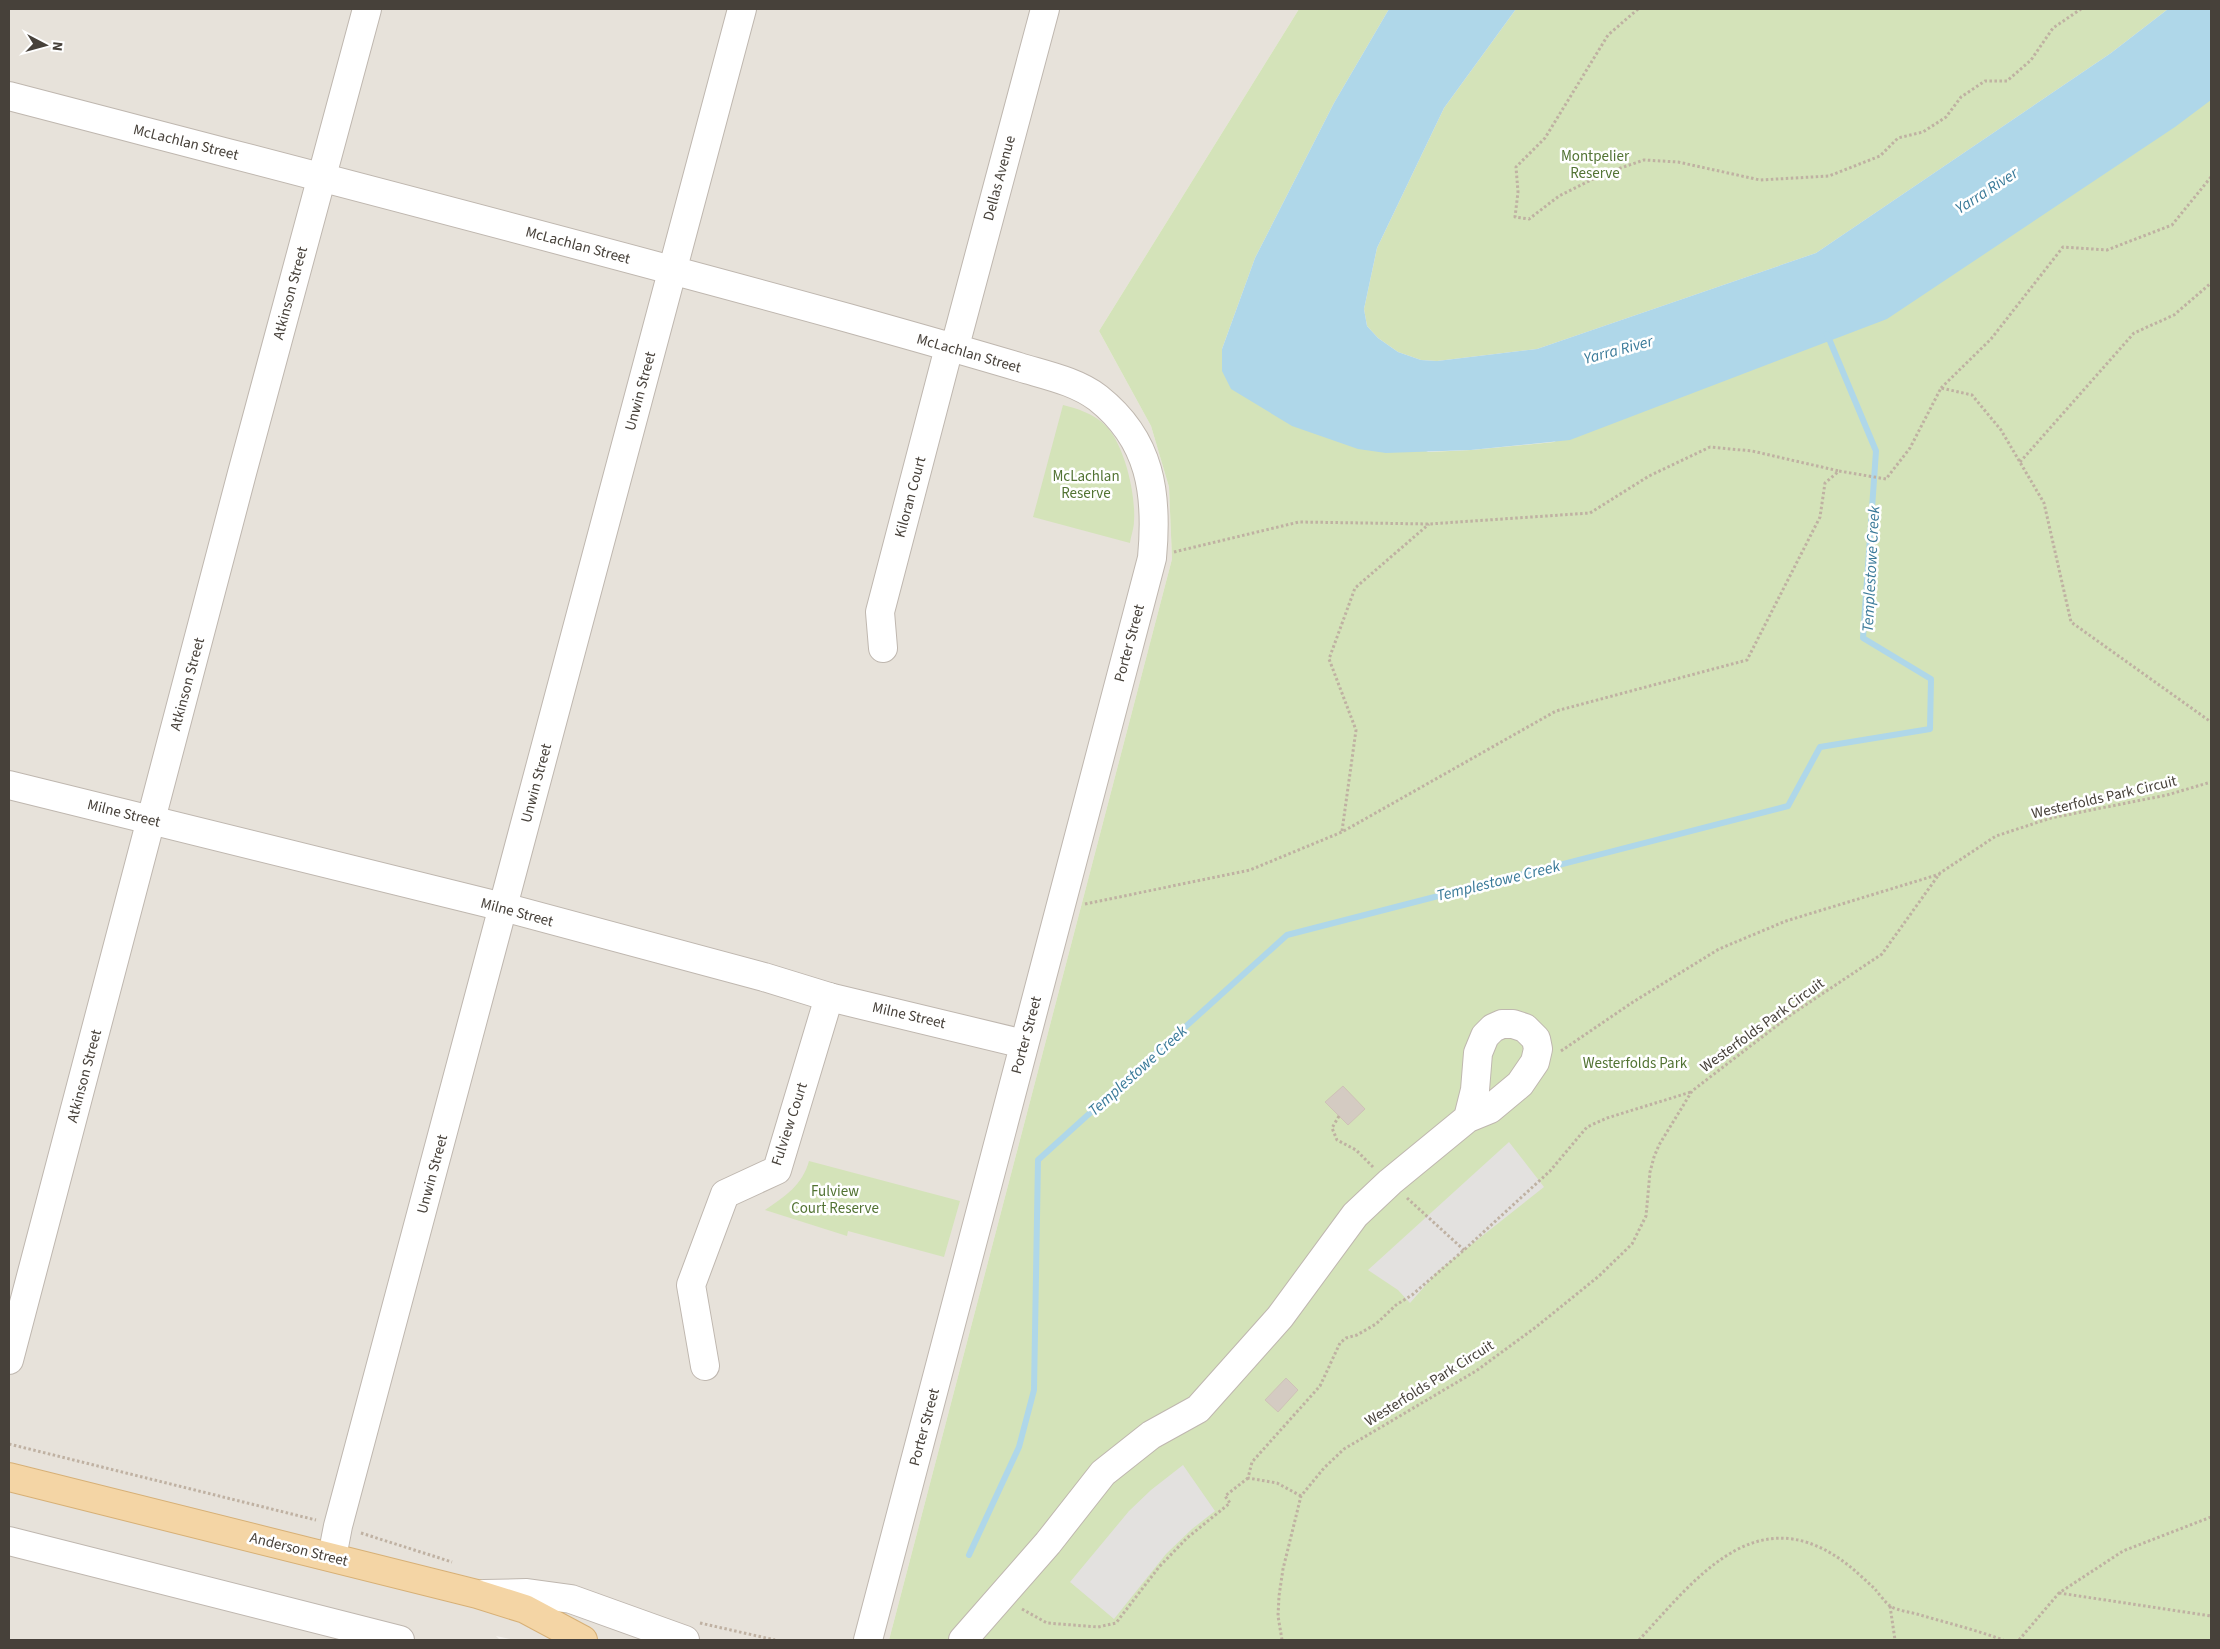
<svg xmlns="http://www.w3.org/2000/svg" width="2220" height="1649" font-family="'Source Sans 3',sans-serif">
  <rect width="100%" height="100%" fill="#f4f0eb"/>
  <polygon fill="#e7e2da" points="9,9 1299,9 1099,331 1151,426 1169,487 1172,559 889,1640 515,1640 496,1636 500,1640 9,1640"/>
  <g fill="#d4e3b9">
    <polygon points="1299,9 1389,9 1334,103 1255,258 1222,349 1428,452 1471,450 1554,442 2211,94 2211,1640 889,1640 1172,559 1169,487 1151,426 1099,331"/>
    <polygon points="1516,9 2168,9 2111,53 1816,253 1537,349 1437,361 1421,360 1398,352 1378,338 1367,326 1364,309 1377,248 1444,108"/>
    <path d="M 1063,405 C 1078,409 1092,413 1104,424 C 1124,442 1136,494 1134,521 C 1134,528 1131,536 1130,543 L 1033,517 Z"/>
    <path d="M 809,1161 L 960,1201 L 944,1257 L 848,1231 L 847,1236 L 765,1210 C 785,1196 802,1186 809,1161 Z"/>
  </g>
  <g fill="#e3e1df">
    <polygon points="1509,1142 1544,1187 1438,1271 1410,1303 1398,1290 1368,1270"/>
    <polygon points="1183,1465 1215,1511 1192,1529 1166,1554 1114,1619 1070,1582 1129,1511 1151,1490"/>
  </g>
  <polygon fill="#afd7e9" points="1389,9 1516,9 1444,108 1377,248 1364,309 1367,326 1378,338 1398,352 1421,360 1437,361 1537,349 1816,253 2111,53 2168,9 2211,9 2211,100 2175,127 1887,319 1570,440 1471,450 1386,453 1358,449 1292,426 1231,389 1222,371 1222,349 1255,258 1334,103"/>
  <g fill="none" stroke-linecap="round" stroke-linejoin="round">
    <polyline stroke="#afd7e9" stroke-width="6" points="969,1555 1019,1447 1034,1390 1038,1160 1287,935 1788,806 1820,747 1930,729 1931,679 1863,638 1876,451 1827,334"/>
  </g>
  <g fill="#d4cbc2" stroke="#cec2b6">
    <polygon points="1343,1086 1365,1109 1348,1125 1325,1102"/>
    <polygon points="1286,1378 1298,1390 1278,1412 1265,1400"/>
  </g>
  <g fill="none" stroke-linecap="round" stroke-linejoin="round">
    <g stroke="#bfb7af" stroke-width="30">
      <g id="minor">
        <path d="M 9,96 C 289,169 569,241 848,318 C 905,334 962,350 1019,367 C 1045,375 1076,381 1098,398 C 1151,440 1158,494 1152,558 L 868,1640"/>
        <polyline points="883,648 880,612 946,359 958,335 1045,9"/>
        <polyline points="9,785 503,907 764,977 829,997 1024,1044"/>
        <polyline points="9,1360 242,473 367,9"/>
        <polyline points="705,1366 691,1285 725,1194 777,1170 829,997"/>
        <polyline points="9,1541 400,1640"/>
        <polyline points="332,1557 338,1526 742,9"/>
        <polyline points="484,1594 527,1593 571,1599 685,1640"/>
        <polyline points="963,1640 1048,1543 1103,1473 1151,1435 1198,1409 1280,1317 1355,1215 1390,1182 1468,1118 1490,1109 1520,1084 1535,1062 1538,1049 1536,1039 1525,1028 1513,1024 1502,1024 1493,1028 1485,1036 1478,1053 1475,1090 1468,1118"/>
      </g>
    </g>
    <g stroke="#d7b076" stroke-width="30">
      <polyline id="major" points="9,1477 477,1594 525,1609 583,1640"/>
    </g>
    <g stroke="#bfb1a2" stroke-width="3" stroke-dasharray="2.5 2.5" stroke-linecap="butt">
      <polyline points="1638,9 1608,35 1545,138 1516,167 1518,192 1515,217 1529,219 1559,196 1603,174 1644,160 1678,162 1760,180 1829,176 1880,156 1898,138 1923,132 1946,117 1961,97 1985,81 2007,81 2031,60 2053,28 2081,9"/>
      <polyline points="1941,388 1991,339 2063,247 2107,250 2172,225 2211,177"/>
      <polyline points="2020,462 2134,333 2174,315 2211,283"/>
      <polyline points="1174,552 1299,522 1429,524 1590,513 1649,476 1710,447 1752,451 1839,471"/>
      <polyline points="1342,831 1356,730 1329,659 1355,588 1429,524"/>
      <polyline points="1085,904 1250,870 1342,832 1556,711 1747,660 1820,517 1825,483 1839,471 1886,479 1910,448 1941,388 1972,395 2001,430 2044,503 2071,622 2211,722"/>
      <polyline points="1561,1051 1633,1002 1719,949 1786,921 1940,874"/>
      <polyline points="1339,1116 1332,1128 1337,1140 1356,1150 1373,1167"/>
      <polyline points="1407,1198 1464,1250"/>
      <polyline points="9,1444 316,1520"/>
      <polyline points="1301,1496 1277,1483 1248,1478 1252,1462 1320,1386 1340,1343 1346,1338 1357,1335 1376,1324 1396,1305 1412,1295 1464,1250 1550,1171 1587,1127 1607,1118 1691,1092"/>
      <polyline points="361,1533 452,1562"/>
      <polyline points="2059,1593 2211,1616"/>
      <polyline points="1890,1606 1895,1640"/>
      <polyline points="1022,1609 1047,1623 1098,1627 1116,1623 1159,1567 1187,1538 1230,1503 1225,1496 1248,1478"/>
      <polyline points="700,1623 775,1640"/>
      <polyline points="1282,1640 1278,1616 1279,1596 1283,1569 1301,1496 1324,1468 1344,1449 1476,1371 1536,1327 1599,1276 1632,1244 1646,1216 1650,1172 1654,1157 1659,1145 1692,1091 1792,1014 1882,954 1940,873 1996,836 2051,818 2167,795 2211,782"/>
      <path d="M 1639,1640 C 1693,1582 1753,1499 1840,1559 C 1853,1568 1864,1579 1875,1589 C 1879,1594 1885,1602 1890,1606 C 1898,1611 1911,1612 1920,1615 C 1948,1623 1976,1630 2003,1640"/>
      <polyline points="2019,1640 2059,1593 2123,1551 2211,1517"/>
    </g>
    <use href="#minor" stroke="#fff" stroke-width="28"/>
    <use href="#major" stroke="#f4d5a5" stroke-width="28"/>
  </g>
  <g text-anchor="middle" stroke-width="5" stroke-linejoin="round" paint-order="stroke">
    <g font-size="15" fill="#47413a" stroke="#fff">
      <text transform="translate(186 142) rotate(14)" y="5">McLachlan Street</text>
      <text transform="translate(999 178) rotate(-75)" y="5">Dellas Avenue</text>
      <text transform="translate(578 245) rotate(15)" y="5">McLachlan Street</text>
      <text transform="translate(290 293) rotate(-75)" y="5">Atkinson Street</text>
      <text transform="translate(969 353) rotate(16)" y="5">McLachlan Street</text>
      <text transform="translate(640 391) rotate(-75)" y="5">Unwin Street</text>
      <text transform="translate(910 497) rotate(-75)" y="5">Kiloran Court</text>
      <text transform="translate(1129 643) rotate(-75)" y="5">Porter Street</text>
      <text transform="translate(187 684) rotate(-75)" y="5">Atkinson Street</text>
      <text transform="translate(536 783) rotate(-75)" y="5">Unwin Street</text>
      <text transform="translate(2104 797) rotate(-13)" y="5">Westerfolds Park Circuit</text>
      <text transform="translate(124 813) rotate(14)" y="5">Milne Street</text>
      <text transform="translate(517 912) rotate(15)" y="5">Milne Street</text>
      <text transform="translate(909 1015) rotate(13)" y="5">Milne Street</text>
      <text transform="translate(1762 1025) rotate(-36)" y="5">Westerfolds Park Circuit</text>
      <text transform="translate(1026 1035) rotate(-75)" y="5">Porter Street</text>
      <text transform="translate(84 1076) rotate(-75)" y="5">Atkinson Street</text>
      <text transform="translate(789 1124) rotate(-72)" y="5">Fulview Court</text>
      <text transform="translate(432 1174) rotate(-75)" y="5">Unwin Street</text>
      <text transform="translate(1429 1383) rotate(-32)" y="5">Westerfolds Park Circuit</text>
      <text transform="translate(924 1427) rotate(-75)" y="5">Porter Street</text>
      <text transform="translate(299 1549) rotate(14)" y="5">Anderson Street</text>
    </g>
    <g font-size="15" fill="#527333" stroke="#fff">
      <text x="1595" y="161">Montpelier<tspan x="1595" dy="17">Reserve</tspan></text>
      <text x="1086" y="481">McLachlan<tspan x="1086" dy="17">Reserve</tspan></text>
      <text x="1635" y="1068">Westerfolds Park</text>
      <text x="835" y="1196">Fulview<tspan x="835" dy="17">Court Reserve</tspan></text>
    </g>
    <g font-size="16" font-style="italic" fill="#3a7a99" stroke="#fff">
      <text transform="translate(1986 190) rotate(-33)" y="6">Yarra River</text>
      <text transform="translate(1618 349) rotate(-15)" y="6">Yarra River</text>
      <text transform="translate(1870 569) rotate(-87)" y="6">Templestowe Creek</text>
      <text transform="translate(1498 880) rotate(-14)" y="6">Templestowe Creek</text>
      <text transform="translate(1137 1070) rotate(-42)" y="6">Templestowe Creek</text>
    </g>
  </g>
  <rect width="2220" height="1649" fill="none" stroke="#47413a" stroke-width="20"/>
  <g transform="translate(45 45) rotate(96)" stroke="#ffffff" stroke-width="4" paint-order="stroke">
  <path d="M0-4L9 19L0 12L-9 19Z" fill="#47413a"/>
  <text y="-8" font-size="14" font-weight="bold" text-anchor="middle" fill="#47413a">N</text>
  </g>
</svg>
